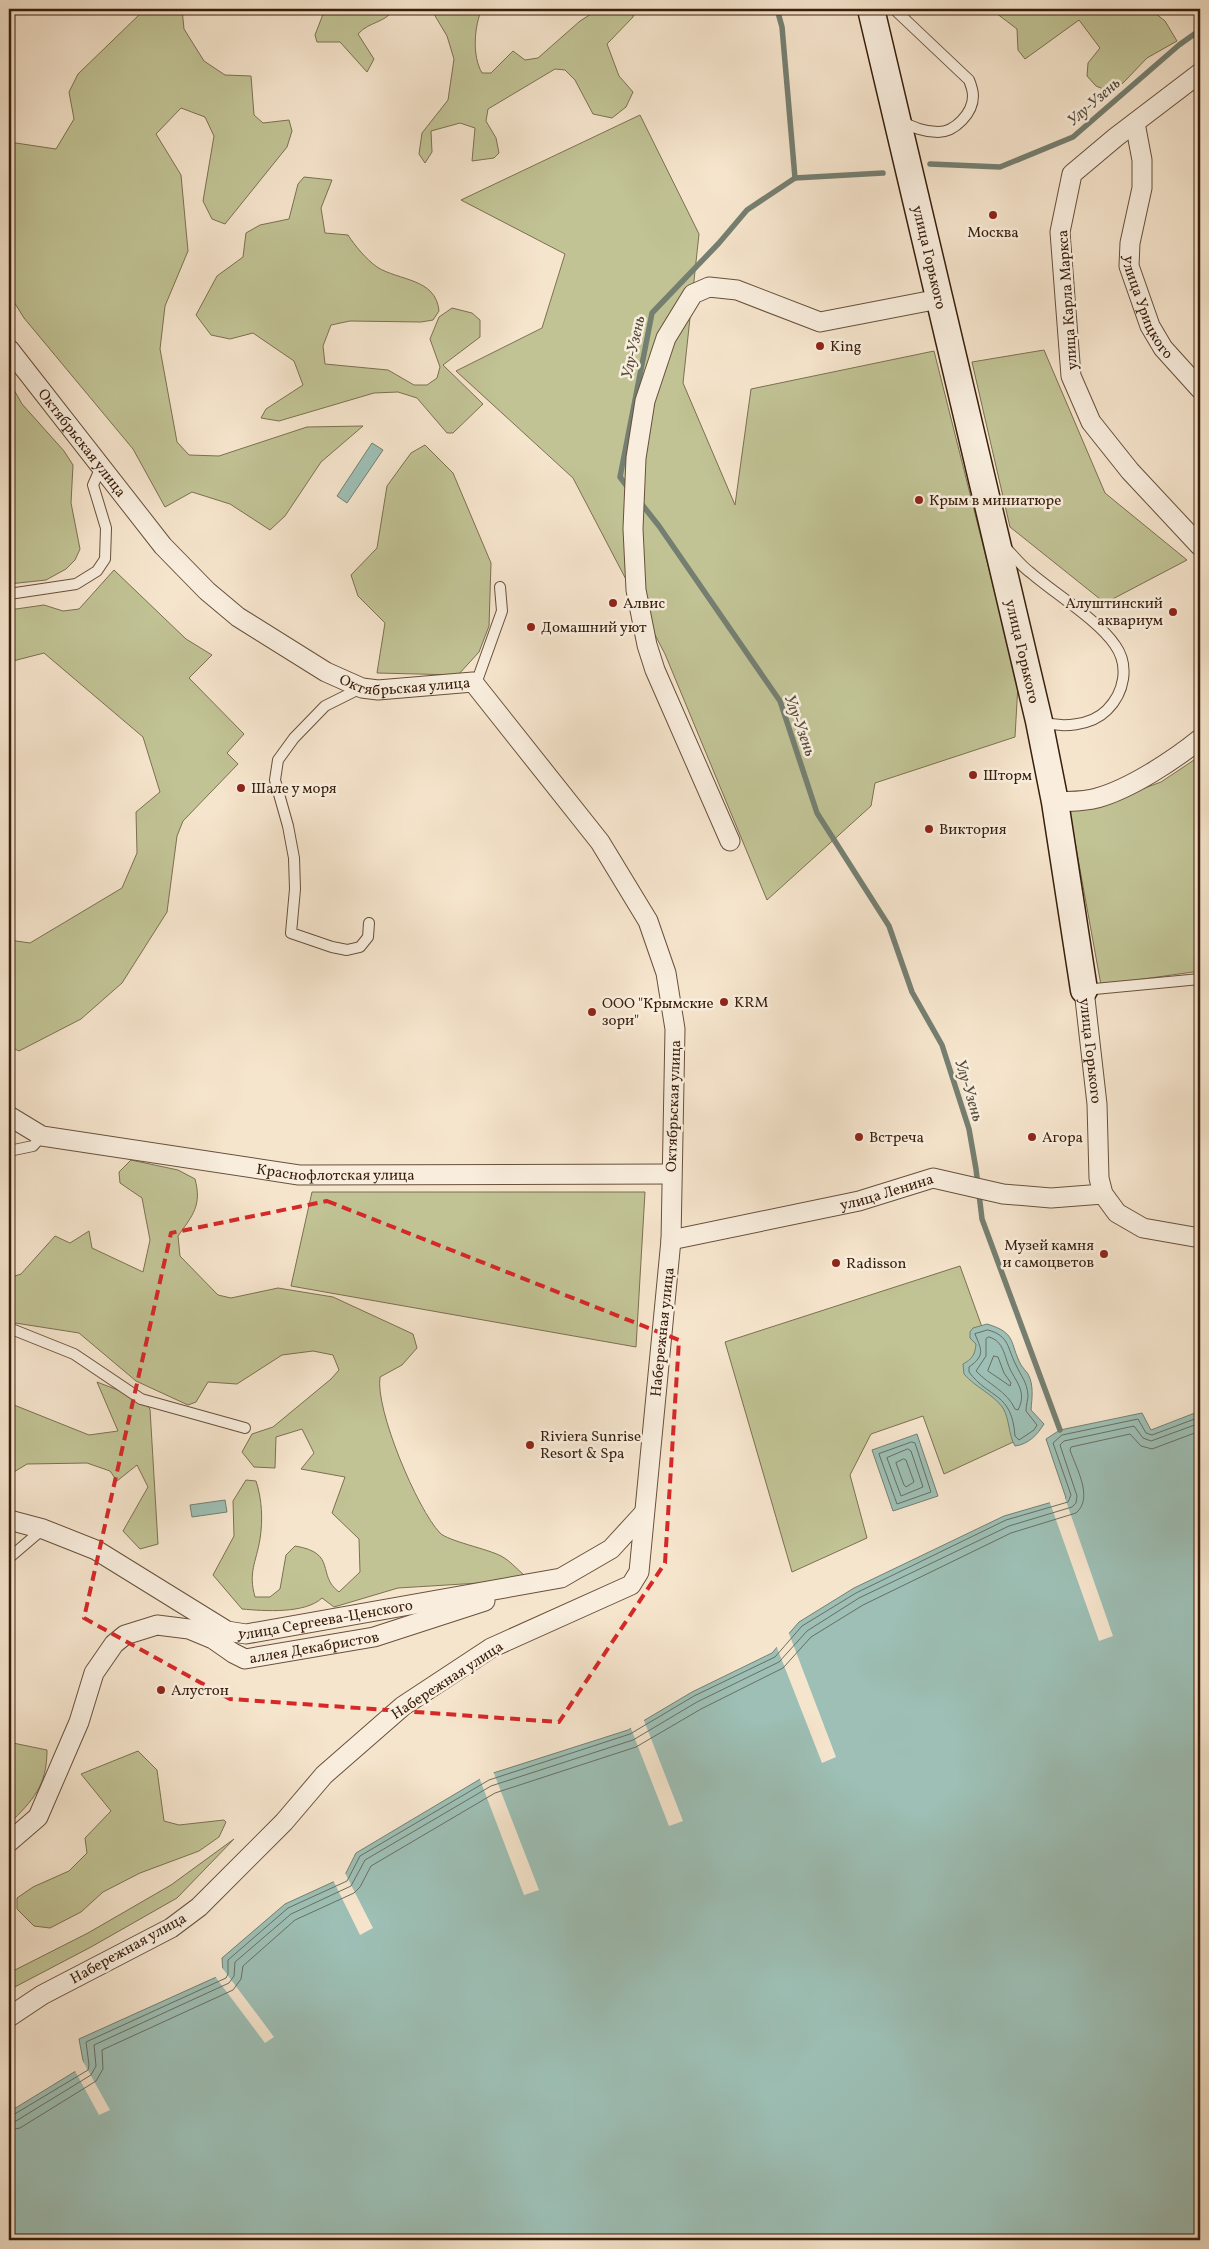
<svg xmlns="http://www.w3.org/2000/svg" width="1209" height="2249" font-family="Vollkorn,serif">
  <rect width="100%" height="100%" fill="#f6e5cd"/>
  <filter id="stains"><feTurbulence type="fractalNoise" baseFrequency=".004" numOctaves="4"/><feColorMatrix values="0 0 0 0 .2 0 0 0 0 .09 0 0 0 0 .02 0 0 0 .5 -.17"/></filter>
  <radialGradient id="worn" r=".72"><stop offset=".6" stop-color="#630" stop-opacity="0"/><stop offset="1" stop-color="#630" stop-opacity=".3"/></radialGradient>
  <g fill="#c1c395" stroke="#7c7050">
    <polygon points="148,9 182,9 184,29 204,61 225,75 251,76 254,115 263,123 289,120 292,131 287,147 225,224 212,219 203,201 214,136 205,117 181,108 156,134 181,175 188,251 165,306 160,349 177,442 189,455 219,456 307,427 363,426 321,462 285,516 270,530 230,504 192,492 165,507 133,449 24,318 9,294 9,142 56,149 74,119 69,92 78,74 142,12"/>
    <path d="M 325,9 L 395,9 C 383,24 370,21 358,34 L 374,59 L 367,72 L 340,42 L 317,42 L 315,35 Z"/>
    <path d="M 431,9 L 482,9 C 474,26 472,56 482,73 L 491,73 L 513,51 L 525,60 L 538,58 L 580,21 L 599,9 L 635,9 L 633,17 L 607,44 L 619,76 L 633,92 L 626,107 L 612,118 L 593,114 L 575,80 L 565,70 L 555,69 L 488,109 L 486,121 L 496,138 L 499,153 L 494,158 L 472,161 L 475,128 L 460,123 L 431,131 L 432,152 L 425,163 L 419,154 L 422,133 L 448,100 L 454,59 L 447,36 Z"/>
    <polygon points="995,9 1150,9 1165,21 1177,41 1147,58 1123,83 1108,91 1096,86 1087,76 1088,63 1100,48 1079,20 1025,59 1018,50 1017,29 996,13"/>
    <polygon points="640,115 699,234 683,383 735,505 751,389 934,351 1018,684 1015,737 875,783 871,806 767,900 665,654 573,478 456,371 542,328 565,254 461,200"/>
    <path d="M 304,177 L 332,180 L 321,208 L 325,233 L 348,235 C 355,246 366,259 377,267 C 399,281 436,278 439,311 L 433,320 L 421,322 L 350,321 L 331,325 L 323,346 L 325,364 L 388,370 L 414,385 L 427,385 L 437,378 L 440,367 L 430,339 L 439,317 L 452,308 L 472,313 L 480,320 L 480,337 L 443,365 L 483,404 L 453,433 L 447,433 L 417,398 L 398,392 L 374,393 L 279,421 L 261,418 L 266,409 L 303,385 L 294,361 L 253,333 L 230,339 L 211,335 L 196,315 L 217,276 L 243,257 L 246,233 L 260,225 L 289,219 L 298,184 Z"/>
    <polygon points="1044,350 1105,493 1187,560 1105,603 1010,527 972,362"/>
    <polygon points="9,381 22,404 64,451 73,465 71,503 80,549 75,560 66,569 46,580 9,584"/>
    <polygon points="425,445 453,473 491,563 489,626 479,652 458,675 377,673 385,623 358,596 351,575 377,548 387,486 411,453"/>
    <polygon points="114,570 186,639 212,655 189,678 244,734 227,753 238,764 183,821 177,836 167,912 122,983 81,1019 19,1051 9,1046 9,940 30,943 122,888 137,853 136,812 160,792 143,737 44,653 9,662 9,610 44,605 63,611 79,609"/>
    <polygon points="1200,756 1200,971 1101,985 1069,809 1096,806 1161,782"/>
    <path d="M 131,1160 L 178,1170 L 195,1179 C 202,1205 193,1215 178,1236 L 180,1256 L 218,1295 L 231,1298 L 278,1288 L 333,1297 L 413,1334 L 417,1348 L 402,1365 L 380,1377 C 375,1409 417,1509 440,1533 C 448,1541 488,1549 501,1556 C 509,1560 517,1569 524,1575 L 512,1581 L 398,1588 L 334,1607 L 322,1598 C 305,1614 264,1611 242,1609 L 213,1575 L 234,1536 L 233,1501 L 246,1480 L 256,1481 C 262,1499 263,1520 260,1539 C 256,1563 248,1572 255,1597 L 270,1597 L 280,1589 L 286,1555 L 295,1546 C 338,1553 316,1575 339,1592 L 360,1572 L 359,1539 L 332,1513 L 345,1477 L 301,1469 L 314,1453 L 302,1429 L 276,1437 L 275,1468 L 254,1467 L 242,1452 L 252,1434 L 273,1427 L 331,1379 L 339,1370 L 333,1355 L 313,1351 L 282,1355 L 237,1384 L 208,1382 L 196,1402 L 188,1405 L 136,1381 L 79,1333 L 9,1322 L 9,1278 L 21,1274 L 55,1236 L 70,1243 L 89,1231 L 92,1248 L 143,1272 L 150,1240 L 142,1198 L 120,1183 L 119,1172 Z"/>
    <polygon points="312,1192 645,1192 636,1347 291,1286"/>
    <polygon points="960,1266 1022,1438 944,1474 923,1416 871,1434 850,1475 867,1538 792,1572 725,1342"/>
    <polygon points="97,1382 141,1399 150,1409 158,1544 140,1549 123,1531 148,1487 137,1465 117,1481 110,1471 87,1463 27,1464 9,1475 9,1403 89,1435 118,1431"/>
    <path d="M 9,1734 L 13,1743 L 47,1750 C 47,1786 33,1800 9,1824 Z"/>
    <polygon points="138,1751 157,1770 164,1821 179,1825 224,1820 226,1822 219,1837 199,1851 140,1873 103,1892 81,1912 50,1928 34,1926 17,1909 17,1898 33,1887 69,1871 87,1853 85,1838 111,1811 81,1774"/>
    <polygon points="234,1839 177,1898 91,1947 9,1990 9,1973 88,1933 171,1885"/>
  </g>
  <g fill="#9dbfb5" stroke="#757f71">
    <polygon points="372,443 383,450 347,503 337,496"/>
    <path d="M 987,1324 C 1017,1333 1009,1342 1021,1365 C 1023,1368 1026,1371 1028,1374 C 1034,1385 1032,1398 1031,1410 L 1044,1424 C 1037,1435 1029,1444 1015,1446 C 1008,1434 1010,1420 1003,1408 C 993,1394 975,1387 964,1374 L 963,1364 C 972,1359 975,1355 976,1344 L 970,1338 L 970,1332 L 973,1328 Z"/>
    <polygon points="1200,1411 1200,2240 9,2240 9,2112 84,2066 79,2039 223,1974 222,1958 285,1904 344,1877 356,1853 487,1775 628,1730 692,1692 772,1653 799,1622 854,1588 1004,1516 1066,1498 1046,1439 1060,1430 1142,1413 1151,1430"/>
    <polygon points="917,1434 938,1496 893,1511 872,1450"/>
    <polygon points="225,1500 227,1512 192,1517 190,1505"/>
  </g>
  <g fill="#f6e5cd">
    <polygon points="1051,1458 1113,1636 1099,1641 1049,1500 1063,1496"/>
    <polygon points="788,1631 836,1757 822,1763 776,1645"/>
    <polygon points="643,1718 683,1821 669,1826 630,1726"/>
    <polygon points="493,1771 539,1890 524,1895 479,1777"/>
    <polygon points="344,1871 373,1928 360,1935 333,1880 342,1875"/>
    <polygon points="220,1965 274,2037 265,2043 214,1975 221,1972"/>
    <polygon points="80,2056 110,2110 99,2115 74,2069 82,2065"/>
  </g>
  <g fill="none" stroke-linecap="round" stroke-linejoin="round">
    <g stroke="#6a6e60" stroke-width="1">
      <path d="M 988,1330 C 1010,1336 1007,1348 1016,1365 C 1021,1376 1027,1382 1028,1395 C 1028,1400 1026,1405 1026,1411 L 1037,1425 L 1034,1430 L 1019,1440 L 1015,1436 C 1012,1392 989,1399 969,1372 L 969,1367 C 986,1355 981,1349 975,1334 Z"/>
      <path d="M 989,1337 C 1004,1341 1004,1356 1010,1369 C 1017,1383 1027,1393 1018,1410 L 1015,1409 C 1007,1391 989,1385 976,1371 L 986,1356 L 986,1339 Z"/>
      <polygon points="994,1356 998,1357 1004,1373 1011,1383 1010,1386 988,1371"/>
      <polygon points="912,1442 915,1443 931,1492 897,1504 879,1454"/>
      <polygon points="908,1449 911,1451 923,1487 901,1496 887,1458"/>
      <polygon points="904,1459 906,1460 914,1482 906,1487 904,1485 896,1463"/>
      <polyline points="9,2116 13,2115 88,2070 89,2065 86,2042 226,1978 228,1974 228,1960 288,1908 347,1881 360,1856 489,1780 630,1734 694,1696 775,1657 802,1626 856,1593 1006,1520 1068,1502 1071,1495 1053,1443 1062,1435 1138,1419 1146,1433 1152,1435 1200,1417"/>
      <polyline points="9,2122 16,2121 91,2075 96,2066 94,2045 229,1983 234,1976 235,1962 291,1914 351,1886 365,1860 491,1786 633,1740 697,1702 779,1662 807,1631 859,1598 1009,1526 1072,1507 1076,1503 1077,1496 1060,1445 1064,1441 1134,1426 1143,1438 1151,1441 1200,1423"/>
      <path d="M 9,2130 L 20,2128 L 96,2081 L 103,2069 L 102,2050 L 233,1990 L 241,1979 L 243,1966 L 295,1920 L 354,1893 L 360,1887 L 371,1866 L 495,1793 L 636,1747 L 701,1709 L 783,1668 L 811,1637 L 863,1605 L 1011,1533 L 1076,1513 C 1094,1498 1076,1468 1070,1450 L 1071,1447 L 1130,1434 L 1141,1446 L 1152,1449 L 1200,1431"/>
    </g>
    <g stroke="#757f71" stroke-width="5.5">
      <polyline points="777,9 782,27 795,178"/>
      <polyline points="930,164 1000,167 1073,137 1179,45 1200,30"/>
      <polyline points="629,489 620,477 652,313 719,243 747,210 795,178 883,173"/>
      <polyline points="640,502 659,526 780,701 817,813 889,926 912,992 942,1045 969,1129 976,1169 982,1219 1060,1430"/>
    </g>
    <g stroke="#68503c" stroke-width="12">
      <g id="lane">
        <path d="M 894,9 L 969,80 C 971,85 973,91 973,96 C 973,113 955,132 938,132 C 923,132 913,127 900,121"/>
        <path d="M 1004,546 C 1013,555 1021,566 1031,573 C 1054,593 1098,620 1115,645 C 1130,666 1124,693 1107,710 C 1091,726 1062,728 1042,722"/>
        <polyline points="9,594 76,584 97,571 105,559 106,528 93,485 101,467"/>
        <polyline points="473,682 478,678 502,611 500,587"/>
        <polyline points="361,688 325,706 294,738 278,760 275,780 288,826 294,858 295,889 291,933 332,947 347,950 360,947 368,937 369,923"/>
        <polyline points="1084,990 1200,979"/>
        <polyline points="9,1151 33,1146 42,1136"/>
        <polyline points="9,1328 74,1354 141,1399 245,1428"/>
        <polyline points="9,1558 43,1529"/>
      </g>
    </g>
    <g stroke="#68503c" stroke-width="21">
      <g id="street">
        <polyline points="1200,73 1116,137 1072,174 1060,232 1071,376 1091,422 1130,471 1200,546"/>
        <path id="s1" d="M 1135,123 L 1142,160 L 1142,188 L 1130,243 L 1129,266 L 1150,326 L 1163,348 L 1200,389"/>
        <path id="s2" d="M 9,349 L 163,546 L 207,591 L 238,617 L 326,672 L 362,688 L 378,690 L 473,682 L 600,842 L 648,921 L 666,973 L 675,1029 L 671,1240 L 639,1572 L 631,1585 L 491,1648 L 403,1706 L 324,1775 L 284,1822 L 199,1907 L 171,1928 L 42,1995 L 9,2017"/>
        <path d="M 1055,802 C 1068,801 1084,802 1097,798 C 1130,789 1174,760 1200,739"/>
        <polyline points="730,841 655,670 647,645 636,590 633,529 636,458 645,401 666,338 693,294 709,287 737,290 820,322 939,299"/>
        <path id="s3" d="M 1084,990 L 1097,1104 L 1099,1178 L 1103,1194 L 1117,1213 L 1143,1228 L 1200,1238"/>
        <path id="s4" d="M 9,1116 L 42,1136 L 299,1175 L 671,1174"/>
        <path id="s5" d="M 671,1240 L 859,1201 L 933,1178 L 1003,1194 L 1051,1198 L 1103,1194"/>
        <path id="s6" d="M 9,1520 L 43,1529 L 96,1550 L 227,1631 L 246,1634 L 561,1578 L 611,1549 L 644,1513"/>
        <path id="s7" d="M 9,1842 L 38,1817 L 79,1722 L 94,1673 L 114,1644 L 125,1635 L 157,1625 L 189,1629 L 213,1639 L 233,1653 L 245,1659 L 374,1637 L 485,1601"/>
      </g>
    </g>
    <g stroke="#381e0b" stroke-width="29">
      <g id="secondary">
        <path id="s8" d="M 871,9 L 1039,721 L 1055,802 L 1084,990"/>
      </g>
    </g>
    <use href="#lane" stroke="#f9eede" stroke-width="10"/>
    <use href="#street" stroke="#f9eede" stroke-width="19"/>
    <use href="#secondary" stroke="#f9eede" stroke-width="26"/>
  </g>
  <path fill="none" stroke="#d62828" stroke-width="4" stroke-dasharray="10 6" stroke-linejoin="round" d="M 327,1201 L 679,1340 L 665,1563 L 559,1722 L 230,1699 L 84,1618 L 171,1233 Z"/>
  <g fill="#8f2418" stroke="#f9eede" stroke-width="2">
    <circle cx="993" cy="215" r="5"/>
    <circle cx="820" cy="346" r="5"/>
    <circle cx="919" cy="500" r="5"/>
    <circle cx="613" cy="603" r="5"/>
    <circle cx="1173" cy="612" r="5"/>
    <circle cx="531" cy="627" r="5"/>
    <circle cx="973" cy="775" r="5"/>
    <circle cx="241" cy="788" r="5"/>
    <circle cx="929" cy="829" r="5"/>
    <circle cx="724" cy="1002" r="5"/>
    <circle cx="592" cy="1012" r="5"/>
    <circle cx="859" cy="1137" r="5"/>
    <circle cx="1032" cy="1137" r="5"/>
    <circle cx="1104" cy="1254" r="5"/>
    <circle cx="836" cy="1263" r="5"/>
    <circle cx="530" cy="1445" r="5"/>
    <circle cx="161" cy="1690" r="5"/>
  </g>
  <g text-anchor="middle" stroke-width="5" stroke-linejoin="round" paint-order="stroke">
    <g font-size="15" fill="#381e0b" stroke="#f9eede" text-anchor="start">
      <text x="993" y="237" text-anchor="middle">Москва</text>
      <text x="830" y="351">King</text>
      <text x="929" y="505">Крым в миниатюре</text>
      <text x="623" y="608">Алвис</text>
      <text x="1163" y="608" text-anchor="end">Алуштинский<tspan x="1163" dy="17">аквариум</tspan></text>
      <text x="541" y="632">Домашний уют</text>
      <text x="983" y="780">Шторм</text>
      <text x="251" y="793">Шале у моря</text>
      <text x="939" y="834">Виктория</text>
      <text x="734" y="1007">KRM</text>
      <text x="602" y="1008">ООО "Крымские<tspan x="602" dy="17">зори"</tspan></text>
      <text x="869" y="1142">Встреча</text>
      <text x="1042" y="1142">Агора</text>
      <text x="1094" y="1250" text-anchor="end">Музей камня<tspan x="1094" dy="17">и самоцветов</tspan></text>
      <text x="846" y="1268">Radisson</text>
      <text x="540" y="1441">Riviera Sunrise<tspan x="540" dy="17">Resort &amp; Spa</tspan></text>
      <text x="171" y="1695">Алустон</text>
    </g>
    <g font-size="15" fill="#381e0b" stroke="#f9eede">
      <text dy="5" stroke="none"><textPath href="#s8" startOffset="255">улица Горького</textPath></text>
      <text transform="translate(1067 300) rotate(-94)" y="5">улица Карла Маркса</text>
      <text dy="5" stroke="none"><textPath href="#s1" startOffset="190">улица Урицкого</textPath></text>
      <text dy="5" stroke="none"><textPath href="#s2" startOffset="119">Октябрьская улица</textPath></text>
      <text dy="5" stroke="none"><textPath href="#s8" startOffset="660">улица Горького</textPath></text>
      <text dy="5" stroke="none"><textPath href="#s2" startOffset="539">Октябрьская улица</textPath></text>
      <text dy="5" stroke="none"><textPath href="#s3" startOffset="61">улица Горького</textPath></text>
      <text transform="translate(673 1106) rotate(-88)" y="5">Октябрьская улица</text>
      <text dy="5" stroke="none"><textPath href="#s4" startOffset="335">Краснофлотская улица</textPath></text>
      <text dy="5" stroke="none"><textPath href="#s5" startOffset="221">улица Ленина</textPath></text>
      <text transform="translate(662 1332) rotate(-84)" y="5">Набережная улица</text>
      <text dy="5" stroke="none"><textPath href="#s6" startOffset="346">улица Сергеева-Ценского</textPath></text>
      <text dy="5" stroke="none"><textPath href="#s7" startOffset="442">аллея Декабристов</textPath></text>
      <text transform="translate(447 1680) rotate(-33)" y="5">Набережная улица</text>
      <text transform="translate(128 1948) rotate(-29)" y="5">Набережная улица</text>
    </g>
    <g font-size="16" font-style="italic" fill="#564e3e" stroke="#f9eede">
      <text transform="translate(1093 101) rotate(-41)" y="6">Улу-Узень</text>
      <text transform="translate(632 347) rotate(-78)" y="6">Улу-Узень</text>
      <text transform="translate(801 725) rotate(70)" y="6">Улу-Узень</text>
      <text transform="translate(970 1090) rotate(73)" y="6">Улу-Узень</text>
    </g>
  </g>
  <rect width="1209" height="2249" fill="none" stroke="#f6e5cd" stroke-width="30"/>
  <rect x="10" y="10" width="1189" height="2229" fill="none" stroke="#381e0b" stroke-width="2.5"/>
  <rect x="15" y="15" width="1179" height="2219" fill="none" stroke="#381e0b"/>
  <rect width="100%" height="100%" filter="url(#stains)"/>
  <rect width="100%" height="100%" fill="url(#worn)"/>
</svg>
